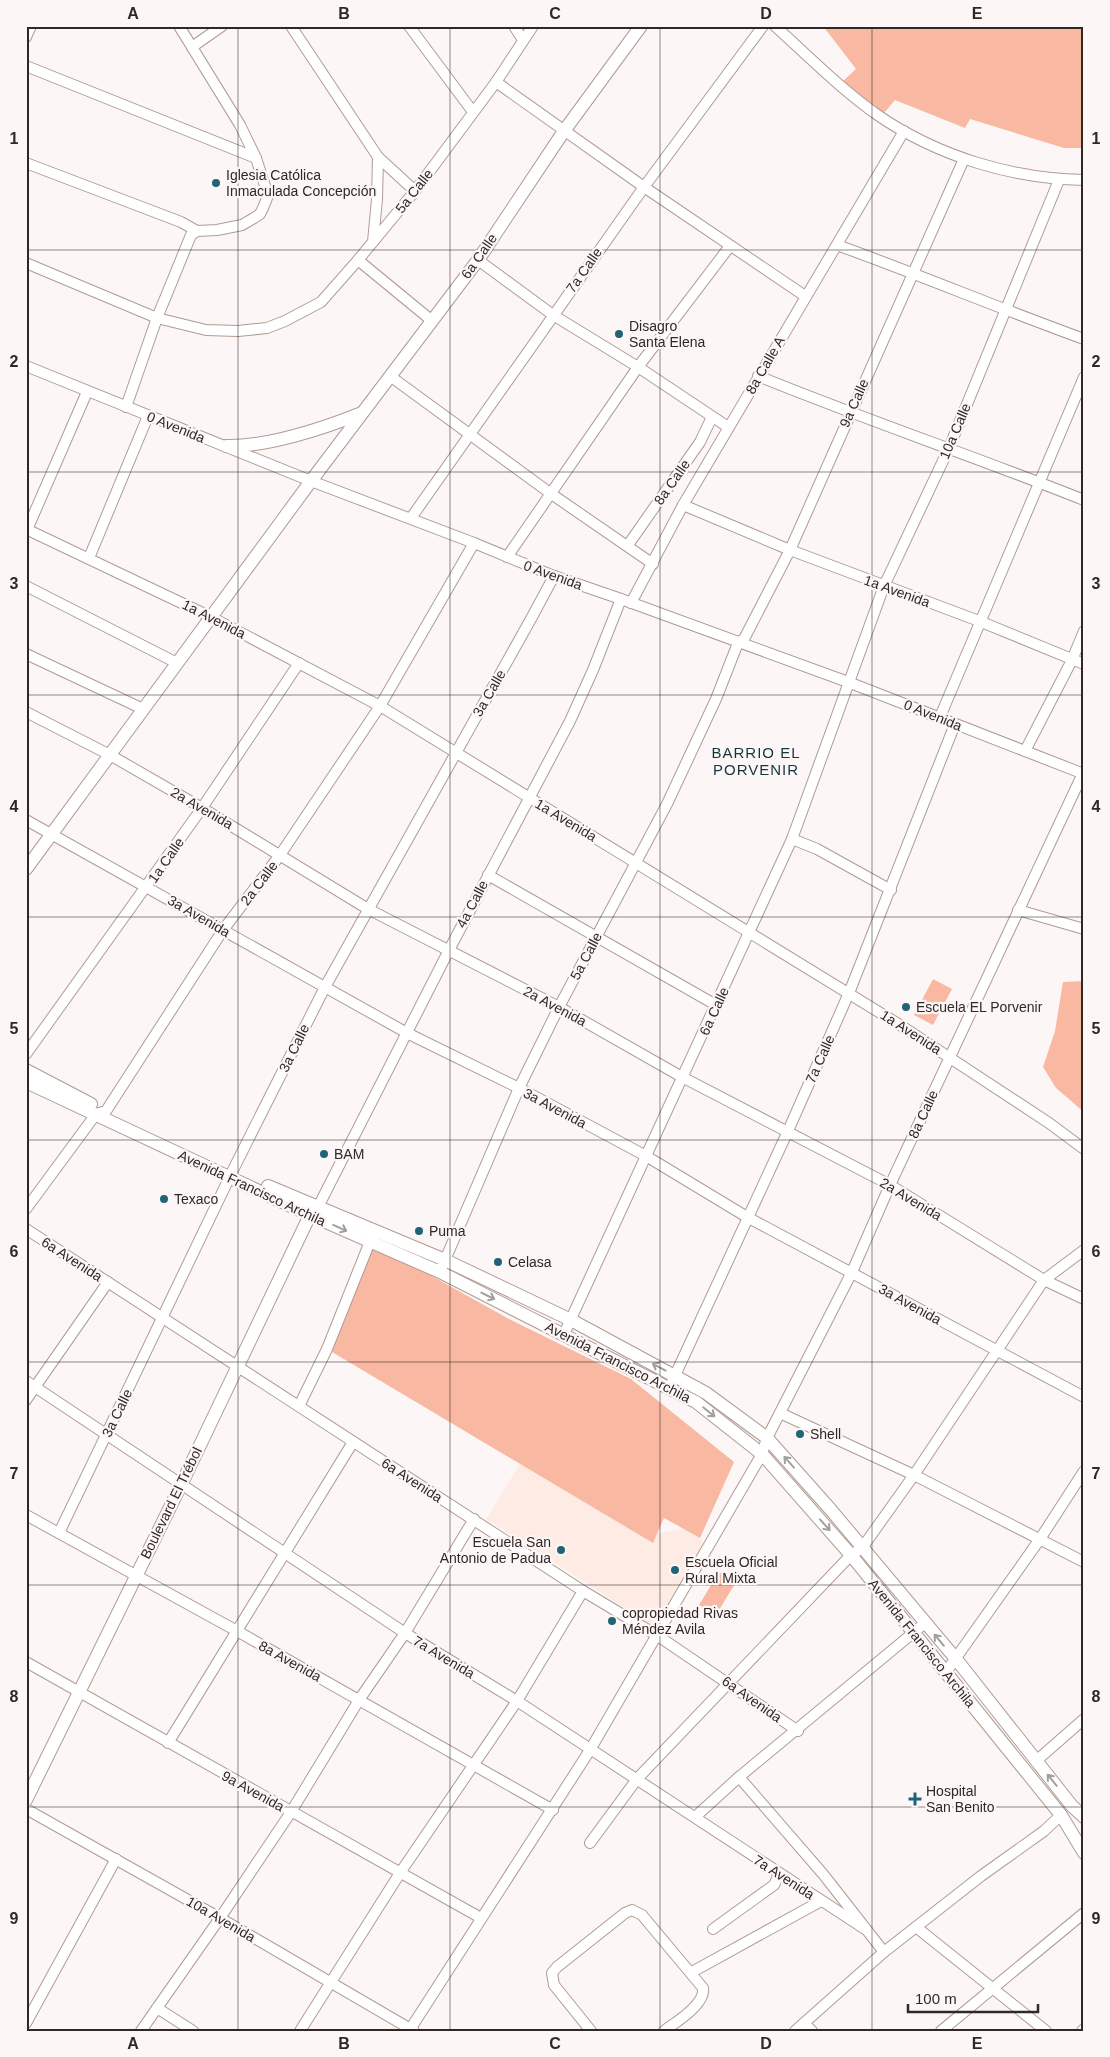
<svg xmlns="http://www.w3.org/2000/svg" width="1110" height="2057" font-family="Helvetica,sans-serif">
  <rect width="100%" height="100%" fill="#fcf7f6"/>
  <polygon fill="#feebe4" points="520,1464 653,1542 658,1533 684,1529 700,1538 703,1544 660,1621 650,1624 486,1519"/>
  <g fill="#f9b8a2">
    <polygon points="823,26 1084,26 1084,148 1064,148 970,119 965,128 895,100 883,114 843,81 856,69"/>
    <polygon points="933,979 952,989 933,1025 914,1015"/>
    <polygon points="1084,981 1084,1112 1056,1088 1043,1067 1055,1031 1063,982"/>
    <polygon points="369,1241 509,1319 631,1379 734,1462 700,1538 664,1518 653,1543 327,1349"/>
    <polygon points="719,1572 736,1582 716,1615 699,1605"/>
  </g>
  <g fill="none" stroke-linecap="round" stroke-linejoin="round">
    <g stroke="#b19b94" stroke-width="12">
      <g id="minor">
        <polyline points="291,26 378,157 415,191"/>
        <polyline points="409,26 473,112"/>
        <polyline points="514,26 523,40"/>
        <path d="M 775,26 C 807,55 844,92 879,116 C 938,156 1012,179 1084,180"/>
        <polyline points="26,37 31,26"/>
        <polyline points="192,47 222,26"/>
        <polyline points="26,66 256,158"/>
        <polyline points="496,82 644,187 805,296"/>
        <polyline points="26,163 181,222 197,231"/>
        <polyline points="373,242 377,199 378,157"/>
        <path d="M 837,245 C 920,275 1001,309 1084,339"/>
        <polyline points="358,260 431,320"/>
        <polyline points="478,260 553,315 638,367 728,427"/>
        <polyline points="26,263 157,318 206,330 238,331 267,328 285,321 321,302 358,260 415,191 496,82 533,26"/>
        <polyline points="26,366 311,481 474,543 554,576 621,599 848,682 1084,774"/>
        <polyline points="390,376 550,493 653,564"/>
        <path d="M 758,376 C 866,420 976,457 1084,500"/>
        <polyline points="126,407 157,318 191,235 197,231 217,230 242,225 254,218 260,214 263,208 267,198 266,189 256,158 240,125 179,26"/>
        <polyline points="683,505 790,550 979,621 1084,664"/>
        <polyline points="411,518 644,187 763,26"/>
        <polyline points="26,529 211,617 380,706 900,1025 1049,1123 1084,1149"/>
        <polyline points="26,532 87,392"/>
        <polyline points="628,545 700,442 712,417"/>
        <polyline points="507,557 638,367 730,246"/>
        <polyline points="89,558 148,416"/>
        <polyline points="26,586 177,663"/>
        <polyline points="631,603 683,505 904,131"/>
        <polyline points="26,654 143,709"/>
        <polyline points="26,712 110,755 202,808 368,909 559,1007 682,1077 890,1185 1044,1280 1084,1299"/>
        <polyline points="940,717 1084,377"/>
        <polyline points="1025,751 1072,660 1084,631"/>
        <polyline points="26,820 407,1033 519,1088 646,1156 747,1217 1084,1397"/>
        <polyline points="792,839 817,849 891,890"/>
        <polyline points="488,875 716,1005"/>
        <polyline points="1018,910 1084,929"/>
        <polyline points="26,1054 202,808 299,663"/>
        <polyline points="318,1207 449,950 570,721 593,670 621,599"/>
        <polyline points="26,1209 96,1114 106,1111 223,930 280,855 380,706 474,543"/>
        <polyline points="26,1229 583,1591 658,1636 798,1731"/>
        <polyline points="442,1267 519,1088 559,1007 667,804 716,699 738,643 744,639 790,550 964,159"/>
        <polyline points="564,1334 792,839 884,586 949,448 1059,180"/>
        <polyline points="26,1381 405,1633 517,1701 865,1929"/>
        <polyline points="672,1382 788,1131 849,993 955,724"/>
        <polyline points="26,1400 108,1282"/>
        <polyline points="299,1406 327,1349 373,1234"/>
        <polyline points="780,1413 914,1475 1084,1562"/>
        <polyline points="26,1515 237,1631 553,1810"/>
        <polyline points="59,1533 233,1170 325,987 532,617 554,576"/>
        <polyline points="26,1662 481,1918"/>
        <polyline points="946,1672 1040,1539 1084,1471"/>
        <polyline points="168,1743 353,1442"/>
        <polyline points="1036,1761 1084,1719"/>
        <polyline points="739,1777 823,1874 884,1952"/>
        <polyline points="26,1809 220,1918 414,2031"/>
        <polyline points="695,1817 739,1777 925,1623"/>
        <polyline points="590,1843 637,1779 851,1555 862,1548 914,1475 1044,1280 1084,1250"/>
        <polyline points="916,1927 1046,2031"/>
        <polyline points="713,1929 774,1885 777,1879 778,1873"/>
        <polyline points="692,1972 821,1901"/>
        <polyline points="157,2008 193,2031"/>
        <polyline points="26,2023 116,1859"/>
        <polyline points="804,2023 812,2031"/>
        <polyline points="141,2031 220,1918 291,1812 359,1700 405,1633 474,1519"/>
        <polyline points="300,2031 400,1873 517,1701 583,1591"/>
        <polyline points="409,2031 590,1750 762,1454 767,1438 852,1272 890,1185 1083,773"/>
        <path d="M 591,2031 L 554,1985 L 552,1973 L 557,1967 L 625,1913 L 632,1910 L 642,1915 L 703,1988 C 706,2004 676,2022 664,2031"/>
        <polyline points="795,2031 884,1952 981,1876 1044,1831 1061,1815"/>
        <polyline points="941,2031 1084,1913"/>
        <polyline points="1082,2031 1084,2029"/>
      </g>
    </g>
    <g stroke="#b19b94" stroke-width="14">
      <g id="major">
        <path d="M 226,446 C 266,447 322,429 359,414"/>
        <polyline points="26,869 311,481 478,260 564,131 641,26"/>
        <polyline points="26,1070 91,1104"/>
        <polyline points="26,1082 310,1215 440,1272 696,1402 762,1454 851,1555 1061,1815 1084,1853"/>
        <polyline points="268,1186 445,1260 571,1320 706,1393 767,1438 831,1510 956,1659 1072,1806 1084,1817"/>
        <polyline points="26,1800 181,1485 310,1215 316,1209"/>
      </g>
    </g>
    <use href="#minor" stroke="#fff" stroke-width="10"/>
    <use href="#major" stroke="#fff" stroke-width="12"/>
  </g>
  <defs><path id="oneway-shaft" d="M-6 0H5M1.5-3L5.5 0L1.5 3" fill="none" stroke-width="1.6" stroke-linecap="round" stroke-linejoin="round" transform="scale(1.25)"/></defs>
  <g stroke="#a29e9d">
    <use href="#oneway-shaft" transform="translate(340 1228) rotate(24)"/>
    <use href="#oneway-shaft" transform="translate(488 1296) rotate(26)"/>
    <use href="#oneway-shaft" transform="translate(659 1367) rotate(-152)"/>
    <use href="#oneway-shaft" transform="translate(709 1412) rotate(39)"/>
    <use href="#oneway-shaft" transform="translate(789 1462) rotate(-132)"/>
    <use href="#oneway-shaft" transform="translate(825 1525) rotate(48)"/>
    <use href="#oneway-shaft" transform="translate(939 1640) rotate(-130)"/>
    <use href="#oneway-shaft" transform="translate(1052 1780) rotate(-129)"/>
  </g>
  <path fill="none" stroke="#312825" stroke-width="1" stroke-opacity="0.55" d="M 238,26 L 238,2031M 450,26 L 450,2031M 660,26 L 660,2031M 872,26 L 872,2031M 26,250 L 1084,250M 26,472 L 1084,472M 26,695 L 1084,695M 26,917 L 1084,917M 26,1140 L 1084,1140M 26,1362 L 1084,1362M 26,1585 L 1084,1585M 26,1807 L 1084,1807"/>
  <g fill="#206476" stroke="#fcf7f6" stroke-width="2">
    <circle cx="216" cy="183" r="5"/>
    <circle cx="619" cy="334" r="5"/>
    <circle cx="906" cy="1007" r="5"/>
    <circle cx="324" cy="1154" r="5"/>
    <circle cx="164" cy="1199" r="5"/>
    <circle cx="419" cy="1231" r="5"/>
    <circle cx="498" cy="1262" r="5"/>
    <circle cx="800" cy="1434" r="5"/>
    <circle cx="561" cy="1550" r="5"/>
    <circle cx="675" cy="1570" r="5"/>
    <circle cx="612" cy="1621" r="5"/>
    <path d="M912.5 1791.5h5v5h5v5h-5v5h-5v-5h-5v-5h5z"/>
  </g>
  <g text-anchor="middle" stroke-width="4.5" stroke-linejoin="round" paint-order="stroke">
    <g font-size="14" fill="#312825" stroke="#fcf7f6" text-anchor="start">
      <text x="226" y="180">Iglesia Católica<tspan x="226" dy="16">Inmaculada Concepción</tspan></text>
      <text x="629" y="331">Disagro<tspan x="629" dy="16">Santa Elena</tspan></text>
      <text x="916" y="1012">Escuela EL Porvenir</text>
      <text x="334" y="1159">BAM</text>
      <text x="174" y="1204">Texaco</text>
      <text x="429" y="1236">Puma</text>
      <text x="508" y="1267">Celasa</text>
      <text x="810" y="1439">Shell</text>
      <text x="551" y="1547" text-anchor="end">Escuela San<tspan x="551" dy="16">Antonio de Padua</tspan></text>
      <text x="685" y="1567">Escuela Oficial<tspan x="685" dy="16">Rural Mixta</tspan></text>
      <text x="622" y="1618">copropiedad Rivas<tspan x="622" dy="16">Méndez Avila</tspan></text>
      <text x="926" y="1796">Hospital<tspan x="926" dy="16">San Benito</tspan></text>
    </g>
    <g font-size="14" fill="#312825" stroke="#fcf7f6">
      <text transform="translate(414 191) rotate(-52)" y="5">5a Calle</text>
      <text transform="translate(479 256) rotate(-55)" y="5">6a Calle</text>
      <text transform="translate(584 270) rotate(-55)" y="5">7a Calle</text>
      <text transform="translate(765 365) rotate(-60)" y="5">8a Calle A</text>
      <text transform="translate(854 403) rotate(-66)" y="5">9a Calle</text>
      <text transform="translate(176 427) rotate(22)" y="5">0 Avenida</text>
      <text transform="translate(955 431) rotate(-67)" y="5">10a Calle</text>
      <text transform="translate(672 482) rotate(-55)" y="5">8a Calle</text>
      <text transform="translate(553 575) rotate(20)" y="5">0 Avenida</text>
      <text transform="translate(897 591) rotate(20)" y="5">1a Avenida</text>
      <text transform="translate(214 619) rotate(27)" y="5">1a Avenida</text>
      <text transform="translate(489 693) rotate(-60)" y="5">3a Calle</text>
      <text transform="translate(933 715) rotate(22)" y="5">0 Avenida</text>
      <text transform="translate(202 808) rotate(30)" y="5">2a Avenida</text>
      <text transform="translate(566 820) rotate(31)" y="5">1a Avenida</text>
      <text transform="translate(166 860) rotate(-55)" y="5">1a Calle</text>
      <text transform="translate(259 883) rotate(-53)" y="5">2a Calle</text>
      <text transform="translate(472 904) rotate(-62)" y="5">4a Calle</text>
      <text transform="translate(199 916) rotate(30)" y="5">3a Avenida</text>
      <text transform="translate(586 956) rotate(-62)" y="5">5a Calle</text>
      <text transform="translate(555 1006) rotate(28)" y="5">2a Avenida</text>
      <text transform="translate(714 1011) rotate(-65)" y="5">6a Calle</text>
      <text transform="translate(911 1032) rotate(33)" y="5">1a Avenida</text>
      <text transform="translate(294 1048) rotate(-64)" y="5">3a Calle</text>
      <text transform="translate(820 1059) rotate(-66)" y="5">7a Calle</text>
      <text transform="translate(555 1108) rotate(28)" y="5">3a Avenida</text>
      <text transform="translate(923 1114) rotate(-65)" y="5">8a Calle</text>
      <text transform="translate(252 1188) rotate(25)" y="5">Avenida Francisco Archila</text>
      <text transform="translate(911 1199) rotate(31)" y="5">2a Avenida</text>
      <text transform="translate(72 1259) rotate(33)" y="5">6a Avenida</text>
      <text transform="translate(910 1304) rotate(29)" y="5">3a Avenida</text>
      <text transform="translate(618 1362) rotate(27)" y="5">Avenida Francisco Archila</text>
      <text transform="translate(117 1413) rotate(-64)" y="5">3a Calle</text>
      <text transform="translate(412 1480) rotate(33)" y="5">6a Avenida</text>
      <text transform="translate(171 1503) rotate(-64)" y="5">Boulevard El Trébol</text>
      <text transform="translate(922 1643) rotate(51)" y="5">Avenida Francisco Archila</text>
      <text transform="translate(444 1657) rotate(31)" y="5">7a Avenida</text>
      <text transform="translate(290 1661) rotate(29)" y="5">8a Avenida</text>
      <text transform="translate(752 1699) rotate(35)" y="5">6a Avenida</text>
      <text transform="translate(253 1791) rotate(29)" y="5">9a Avenida</text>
      <text transform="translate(784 1877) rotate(33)" y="5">7a Avenida</text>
      <text transform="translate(221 1919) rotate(30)" y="5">10a Avenida</text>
    </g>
    <g font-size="15" letter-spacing="1" fill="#16353e" stroke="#fcf7f6">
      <text x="756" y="758">BARRIO EL<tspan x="756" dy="17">PORVENIR</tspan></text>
    </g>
  </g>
  <rect width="1110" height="2057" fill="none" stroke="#fcf7f6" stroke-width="55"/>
  <path d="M908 2004v8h130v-8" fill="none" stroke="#312825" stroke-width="2.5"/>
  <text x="915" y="2004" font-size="15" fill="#312825" stroke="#fcf7f6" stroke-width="4" paint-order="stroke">100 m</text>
  <rect x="28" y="28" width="1054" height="2002" fill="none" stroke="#312825" stroke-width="2"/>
  <g font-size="16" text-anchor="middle" font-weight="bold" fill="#312825">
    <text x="133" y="19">A</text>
    <text x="344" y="19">B</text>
    <text x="555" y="19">C</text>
    <text x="766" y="19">D</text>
    <text x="977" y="19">E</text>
    <text x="14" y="144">1</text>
    <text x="1096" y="144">1</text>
    <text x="14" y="367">2</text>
    <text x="1096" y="367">2</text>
    <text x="14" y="589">3</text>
    <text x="1096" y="589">3</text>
    <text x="14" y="812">4</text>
    <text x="1096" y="812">4</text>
    <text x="14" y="1034">5</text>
    <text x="1096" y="1034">5</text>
    <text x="14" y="1257">6</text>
    <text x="1096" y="1257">6</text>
    <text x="14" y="1479">7</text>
    <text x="1096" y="1479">7</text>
    <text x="14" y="1702">8</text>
    <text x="1096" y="1702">8</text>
    <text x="14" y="1924">9</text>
    <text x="1096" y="1924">9</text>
    <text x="133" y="2049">A</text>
    <text x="344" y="2049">B</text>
    <text x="555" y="2049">C</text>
    <text x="766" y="2049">D</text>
    <text x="977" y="2049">E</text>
  </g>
</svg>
